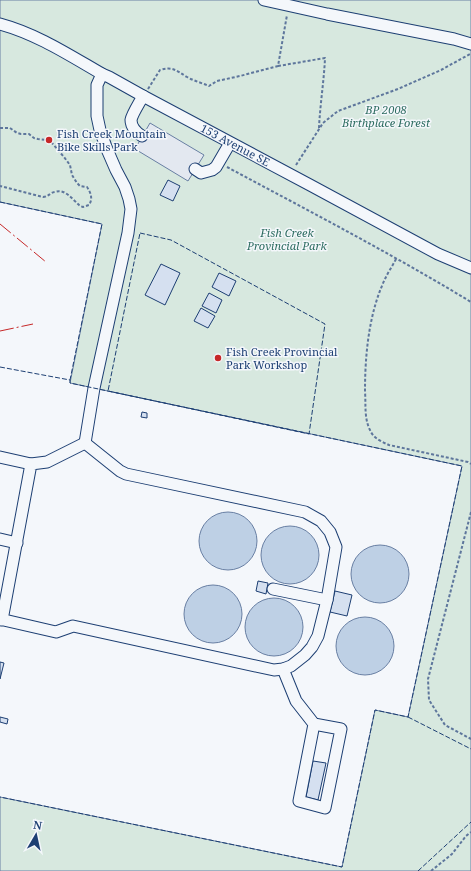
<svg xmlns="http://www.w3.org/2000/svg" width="471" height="871" font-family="'Noto Serif',serif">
  <rect width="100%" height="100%" fill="#f4f7fb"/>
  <polygon fill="#d7e8df" stroke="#687fa3" points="0,0 471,0 471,871 0,871 0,797 342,867 375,710 408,717 462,466 70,383 102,224 0,202"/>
  <polygon fill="#e3e8f0" stroke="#687fa3" points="150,123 204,155 188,181 135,149"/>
  <g fill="#bed0e5" stroke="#687fa3">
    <circle cx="228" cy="541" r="29"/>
    <circle cx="290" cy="555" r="29"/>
    <circle cx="380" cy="574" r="29"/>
    <circle cx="213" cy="614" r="29"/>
    <circle cx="274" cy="627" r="29"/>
    <circle cx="365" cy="646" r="29"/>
  </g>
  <g fill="#d5e0f0" stroke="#1d3f73">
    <polygon points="168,180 180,186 173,201 160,195"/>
    <polygon points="161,264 180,273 165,305 145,295"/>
    <polygon points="219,273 236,281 229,296 212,287"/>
    <polygon points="209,293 222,300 216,313 202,306"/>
    <polygon points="201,308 215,316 208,328 194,321"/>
    <polygon points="142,412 147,413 147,418 141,417"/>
    <polygon points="258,581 268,583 266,594 256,591"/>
    <polygon points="335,591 352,595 347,616 330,612"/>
    <polygon points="0,662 4,663 0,679"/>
    <polygon points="0,717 8,719 7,724 0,722"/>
    <polygon points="313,761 326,763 318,800 306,797"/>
  </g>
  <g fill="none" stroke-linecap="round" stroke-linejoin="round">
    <g stroke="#1d3f73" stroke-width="13">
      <g id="minor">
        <polyline points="264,0 327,14 454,39 471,44"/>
        <path id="s1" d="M 0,24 C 37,34 69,55 102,74 L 109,77 L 143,96 L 310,185 L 438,254 L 471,268"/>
        <path d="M 142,136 C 137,133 131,127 131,120 C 132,114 140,102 143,96"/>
        <polyline points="195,169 201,173 212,170 216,167 230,143"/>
        <polyline points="85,443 94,388 128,233 131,209 129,199 125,187 116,170 106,147 100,130 97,116 97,85 102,74"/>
        <polyline points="0,457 31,464"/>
        <polyline points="0,539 17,543"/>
        <polyline points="273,589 327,600"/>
        <polyline points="0,619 56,632 73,626 274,670 283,669 291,666 305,655 312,647 318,636 327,600 336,547 330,532 321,521 305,512 126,474 120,471 85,443 47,462 31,464 2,620"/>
        <polyline points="283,669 296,701 314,724 341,729 325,808 299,801 314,724"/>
      </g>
    </g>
    <g stroke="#5e769c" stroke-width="2" stroke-dasharray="3 2" stroke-linecap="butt">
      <path d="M 278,66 L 325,58 C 324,81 320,105 319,128"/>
      <path d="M 148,89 L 160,70 C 173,66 177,71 187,77 C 194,81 202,83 209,86 L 217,81 L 240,76 L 278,66 L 287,15"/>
      <path d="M 0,128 L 10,128 L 17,133 L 21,134 L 29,134 L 34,138 L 38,139 L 47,140 L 52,143 L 64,157 L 70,165 L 72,175 L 77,183 L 80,186 L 87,187 C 91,193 93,199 89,205 L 83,207 L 80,206 C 73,200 65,188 55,192 C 49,193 50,196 43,197 L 0,186"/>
      <polyline points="296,165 323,123 338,111 398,89 441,70 470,54"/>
      <path d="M 227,167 C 309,211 392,254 471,302"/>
      <path d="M 396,259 C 393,265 389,271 386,277 C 369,311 365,354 365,391 C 366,405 364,418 370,430 C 373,438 382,442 389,445 L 468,462 L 471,464"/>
      <polyline points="471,512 428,679 429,700 445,725 471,739"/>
      <polyline points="431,871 452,854 466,836 471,832"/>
    </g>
    <use href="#minor" stroke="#f4f7fb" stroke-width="11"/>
    <g stroke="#1d3f73" stroke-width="1" stroke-dasharray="5 2" stroke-linecap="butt">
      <polyline points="0,202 102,224 70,380"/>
      <polygon points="140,233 171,240 325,324 309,434 108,391"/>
      <polyline points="0,367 70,380 70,383 462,466 408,717 375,710 342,867 0,797"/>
      <polyline points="408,717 471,749"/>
      <polyline points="418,871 471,822"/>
    </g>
    <g stroke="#c62828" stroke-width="1" stroke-dasharray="14 3 2 3" stroke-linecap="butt">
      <polyline points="0,224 46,262"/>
      <polyline points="0,331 33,324"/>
    </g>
  </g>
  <g fill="#c62828" stroke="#f4f7fb" stroke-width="1.5">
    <circle cx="49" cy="140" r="4"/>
    <circle cx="218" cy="358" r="4"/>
  </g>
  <g text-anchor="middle" stroke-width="3" stroke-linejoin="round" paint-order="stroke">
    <g font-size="11" font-style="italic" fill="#2c6c60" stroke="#f4f7fb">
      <text x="386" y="114">BP 2008<tspan x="386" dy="13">Birthplace Forest</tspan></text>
      <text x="287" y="237">Fish Creek<tspan x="287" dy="13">Provincial Park</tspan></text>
    </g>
    <g font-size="11" fill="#1d3f73" stroke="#f4f7fb" text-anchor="start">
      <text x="57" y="138">Fish Creek Mountain<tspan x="57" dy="13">Bike Skills Park</tspan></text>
      <text x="226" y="356">Fish Creek Provincial<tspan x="226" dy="13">Park Workshop</tspan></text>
    </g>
    <g font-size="11" fill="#1d3f73" stroke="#f4f7fb">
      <text dy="4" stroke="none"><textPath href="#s1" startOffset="265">153 Avenue SE</textPath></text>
    </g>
  </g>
  <g transform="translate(36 835) rotate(9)" stroke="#f4f7fb" stroke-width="3" paint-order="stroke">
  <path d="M0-3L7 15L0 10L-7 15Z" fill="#1d3f73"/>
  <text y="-6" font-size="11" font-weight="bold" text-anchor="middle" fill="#1d3f73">N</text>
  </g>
</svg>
